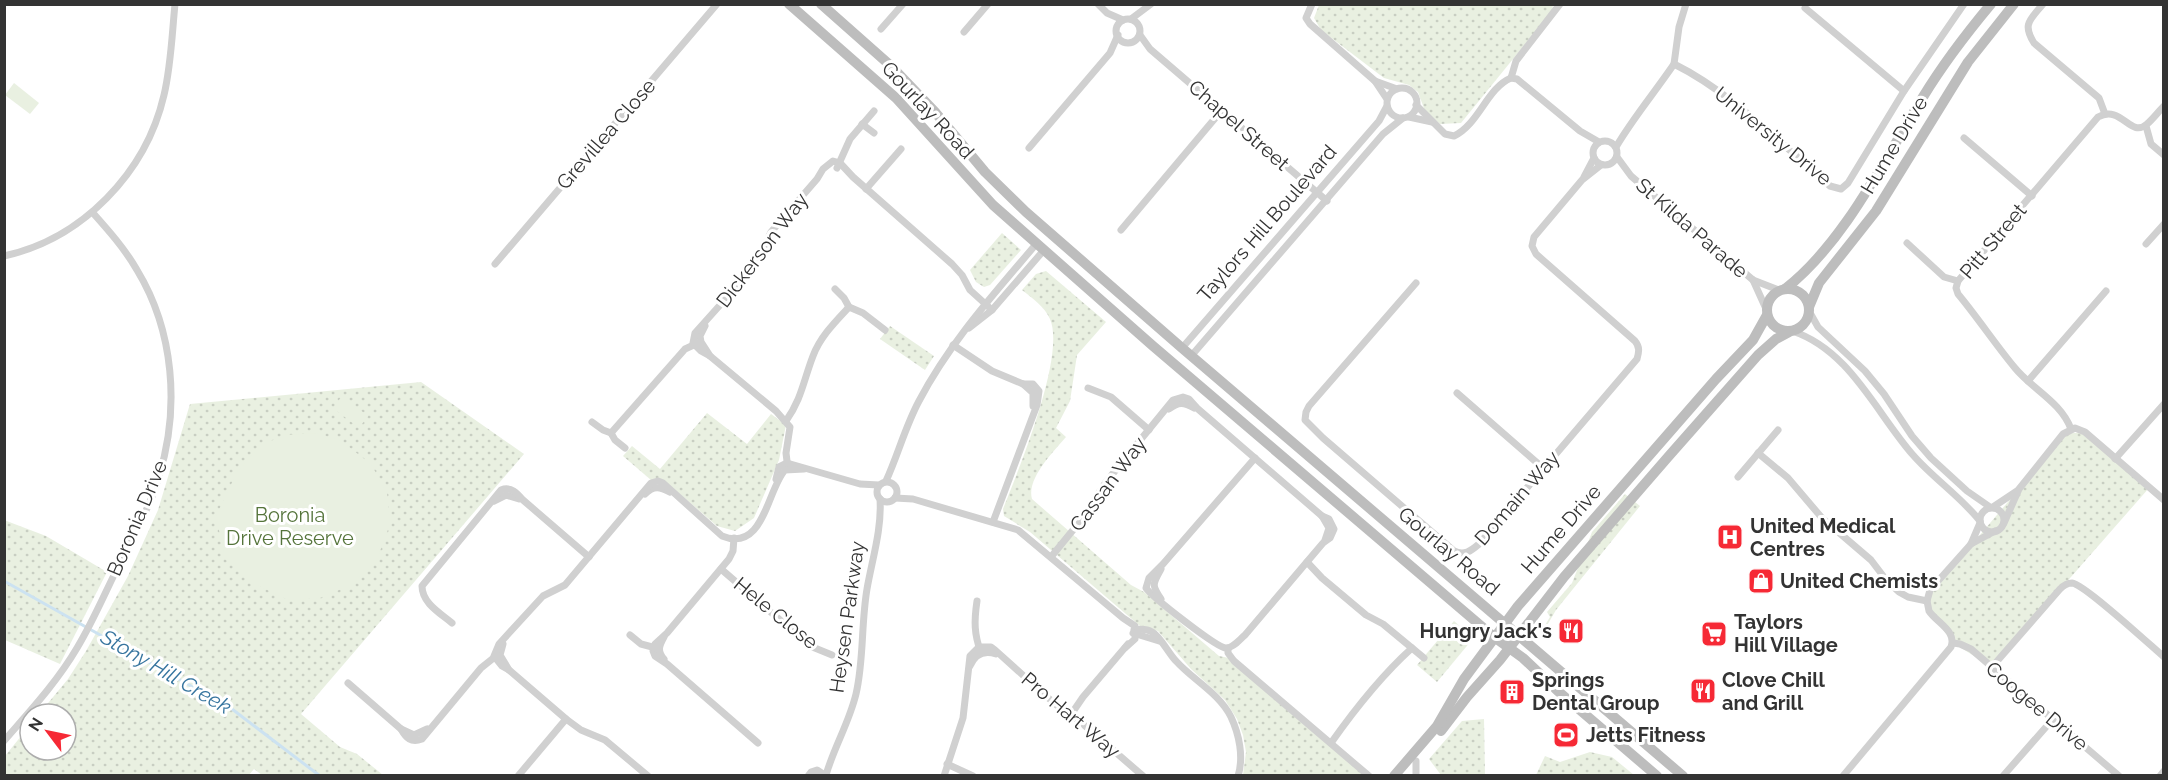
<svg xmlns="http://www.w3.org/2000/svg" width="2168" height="780" font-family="Raleway,sans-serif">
  <defs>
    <pattern id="grass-dots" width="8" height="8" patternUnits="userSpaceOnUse" patternTransform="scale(1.5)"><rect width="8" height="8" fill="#e9f0e1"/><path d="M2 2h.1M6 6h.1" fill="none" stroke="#c8cec2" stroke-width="1.8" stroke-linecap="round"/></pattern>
  </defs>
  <rect width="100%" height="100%" fill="#fff"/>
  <g fill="url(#grass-dots)">
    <polygon points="1319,5 1553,5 1552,11 1461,123 1440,124 1425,111 1418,92 1409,85 1384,78 1321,30 1314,18"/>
    <polygon points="1002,233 1021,250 990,285 984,287 976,282 970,270"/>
    <path d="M 1046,271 L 1106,322 L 1077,355 L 1070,401 L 1056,428 L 1066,437 C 1054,451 1026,479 1032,499 L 1131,585 L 1144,592 L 1219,656 L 1229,658 L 1364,775 L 1243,775 L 1246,752 L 1243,735 L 1237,719 L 1225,700 L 1191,669 L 1158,631 L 1140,626 L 1030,532 L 1004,516 L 1003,509 C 1018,471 1066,356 1050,319 C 1045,307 1032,298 1022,290 L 1036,274 Z"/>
    <polygon points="890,326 934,356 925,370 880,339"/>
    <polygon points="421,382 524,454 301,714 340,747 357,754 383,775 262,775 254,769 248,776 5,776 5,756 30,725 30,750 66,750 66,714 39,714 68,679 86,651 128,576 158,510 190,404"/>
    <polygon points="707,413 747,444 771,414 786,425 779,460 754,518 735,531 717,526 666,482 651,480 623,456 632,446 660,469"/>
    <polygon points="2085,432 2149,488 1992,667 1953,643 1929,611 1928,596 2019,489 2063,434"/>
    <polygon points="1625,494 1640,506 1556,610 1542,634 1542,630 1550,617 1547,612 1572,583 1592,532"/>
    <polygon points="4,520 46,536 107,572 60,664 5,640"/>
    <polygon points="1454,621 1470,635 1471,641 1437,682 1417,665"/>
    <polygon points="1484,719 1485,775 1441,775 1429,759 1462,721"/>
    <polygon points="1590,752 1612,757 1634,775 1536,775 1545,756 1560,762"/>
  </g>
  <g fill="#e9f0e1">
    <polygon points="14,83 39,103 30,114 5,95"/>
    <polygon points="342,396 368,416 359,428 333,408"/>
    <polygon points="316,433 341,441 371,464 387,493 390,524 376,562 351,585 320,598 288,600 255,584 225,559 216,516 237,472 261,445 285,435"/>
  </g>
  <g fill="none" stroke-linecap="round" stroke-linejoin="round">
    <polyline stroke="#cce2f1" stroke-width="3" points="4,581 232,709 320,776"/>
    <g stroke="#d0d0d0" stroke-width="7">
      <polyline points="1098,4 1107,13 1123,20"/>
      <polyline points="1312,4 1306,18 1310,24 1375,81 1387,99"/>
      <path d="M 2043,4 C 2030,20 2022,24 2034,43 L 2099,98 L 2105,114"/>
      <polyline points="1805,8 1904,91"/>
      <polyline points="1131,19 1151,4"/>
      <circle cx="1128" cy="31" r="12"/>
      <polyline points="881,29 903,4"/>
      <polyline points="964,32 988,4"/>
      <polyline points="1140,35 1150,49 1327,201"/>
      <polyline points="1674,64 1679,27 1686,4"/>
      <polyline points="1511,78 1516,61 1560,4"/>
      <polyline points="1375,81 1397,89"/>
      <circle cx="1402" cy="103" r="15"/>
      <path d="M 1416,105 L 1445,134 L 1454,136 C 1479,124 1487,88 1511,78 L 1517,79 L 1580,131 L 1599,142"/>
      <polyline points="1409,117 1432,122"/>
      <polyline points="862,124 874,133"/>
      <polyline points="2146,126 2151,144 2164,155"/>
      <polyline points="1964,138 2032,196"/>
      <circle cx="1605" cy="153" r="12"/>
      <path d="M 1616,147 C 1633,118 1655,92 1674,64 C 1731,92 1781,144 1830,186 L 1841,189 L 1848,183 L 1904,91 L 1964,4"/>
      <polyline points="1029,148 1110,53 1118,35"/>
      <polyline points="1617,157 1631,176 1753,280 1781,291"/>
      <polyline points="837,168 850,139 874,111"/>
      <polyline points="1584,177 1594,158"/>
      <polyline points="866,189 901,149"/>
      <polyline points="1121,230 1222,110"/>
      <polyline points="1907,243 1944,277 1958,281"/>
      <polyline points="2146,244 2164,224"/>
      <path d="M 4,256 C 82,239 146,173 164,95 C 171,66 172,34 175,4"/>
      <polyline points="495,264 717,4"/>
      <polyline points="1753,280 1767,311"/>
      <path d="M 1416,283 L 1309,406 L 1306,412 L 1305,420 L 1323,438 L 1454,551 C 1464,556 1471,551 1479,544 L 1637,359 C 1639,352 1640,347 1635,341 L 1536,254 L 1532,246 L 1534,237 L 1582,180 L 1601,165"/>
      <polyline points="835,289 844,298 849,307 863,313 885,330"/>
      <polyline points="1809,311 1818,327 1865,371 1884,394 1912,436 1931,458 1967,491 1990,507"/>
      <polyline points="705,326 700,336 701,342 710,356 776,411 790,427 786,453 788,469"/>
      <polyline points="969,328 992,310 1044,250"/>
      <path d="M 1792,331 C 1850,350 1876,413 1913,455 C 1934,479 1960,496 1980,521"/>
      <polyline points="953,345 992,371 1023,384 1033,384 1039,391 1037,405 993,522"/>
      <polyline points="1182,348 1379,121 1387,106"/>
      <polyline points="1192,355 1383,134 1403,118"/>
      <polyline points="710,356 701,351 693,343 695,333 755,266 771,232 817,179 823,169 833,161 840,163 853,177 952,264 962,275 970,290 992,310"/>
      <polyline points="2028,381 2106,291"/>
      <polyline points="1023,384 1033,393 1033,406"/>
      <polyline points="1088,388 1111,397 1149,430"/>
      <polyline points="1457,393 1543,468"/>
      <path d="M 1169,409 C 1179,402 1183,402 1194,408"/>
      <path d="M 786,421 C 802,398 803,382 813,356 C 820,337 835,322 849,307"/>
      <polyline points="592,422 603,430 611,433 615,440 625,448"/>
      <path d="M 2071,429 C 2061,402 2032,389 2015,368 C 1995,344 1978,318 1958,294 L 1956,288 L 1958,281 L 2098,117 C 2122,104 2130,139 2147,124 C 2153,119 2158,112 2164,106"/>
      <polyline points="611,433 685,349 698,343"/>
      <polyline points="1758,453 1788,478 1822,518 1871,560 1887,581 1899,592 1908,597 1927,601"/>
      <path d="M 1255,458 L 1163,564 L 1149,578 L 1146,588 C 1152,597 1217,648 1226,648 C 1233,648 1239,640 1245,635 L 1323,543 L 1330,538 L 1334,529 L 1329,519 L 1322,516"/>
      <polyline points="2115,459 2164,404"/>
      <polyline points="1738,477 1778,430"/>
      <polyline points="776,479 779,467 787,463 860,484 879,485"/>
      <path d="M 886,481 C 898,455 905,427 919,401 C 950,342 994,294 1037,243"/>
      <circle cx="887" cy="492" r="10"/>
      <path d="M 645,494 C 654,485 660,487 670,492"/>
      <polyline points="895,498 913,499 1018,530 1123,618 1135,626 1135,639 1125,648"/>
      <polyline points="494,501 506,495 519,499"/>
      <polyline points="1993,507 2017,491"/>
      <circle cx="1992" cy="520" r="12"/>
      <polyline points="2004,523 2019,489 2063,434 2075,428 2085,432 2164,500"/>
      <polyline points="734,538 733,551 729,559 667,633 655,644 653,651 655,656 667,664 758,743"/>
      <polyline points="1971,544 1995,531"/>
      <polyline points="1051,557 1082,519 1106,482 1173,400 1183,397 1189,399 1198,409 1322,516 1329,528 1325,540"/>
      <polyline points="1307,562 1322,578 1366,615 1383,624 1424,658"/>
      <polyline points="721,569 810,646 832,655"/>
      <path d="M 1161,599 C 1151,584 1153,584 1161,569"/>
      <path d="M 977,601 C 974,621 974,634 981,653"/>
      <path d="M 452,623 C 440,613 422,603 422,586 L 501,490 C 511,486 517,493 523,500 L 589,557"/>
      <path d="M 1134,630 C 1140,629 1147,629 1152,632 C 1160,636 1169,654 1176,661 C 1193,680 1219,693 1231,717 C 1239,734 1244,757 1238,776"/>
      <polyline points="1133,633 1159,641"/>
      <polyline points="630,635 641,644 656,648"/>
      <polyline points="1953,643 1960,644 1971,649 2119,776"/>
      <polyline points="503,644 500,655 509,670 566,719 581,730 605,740 648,776"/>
      <polyline points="1228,648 1228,653 1234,661 1369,776"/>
      <path d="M 664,659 C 657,651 659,646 664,637"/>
      <path d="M 970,666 C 975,654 984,650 996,654"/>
      <path d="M 1992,667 L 2060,589 C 2064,585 2067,583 2072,583 C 2084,584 2150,645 2164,657"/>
      <path d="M 509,670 L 502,666 L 494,656 L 499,644 L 543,596 L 565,585 L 651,483 L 658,481 L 663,483 L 722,536 C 764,553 767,490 785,470 L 804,469"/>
      <polyline points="348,683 401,729 414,735 427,729"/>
      <polyline points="1070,716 1083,697 1128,644"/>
      <path d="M 401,729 C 406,738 411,743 422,739 L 481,668 L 496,656"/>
      <path d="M 4,741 C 30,711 57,682 77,648 C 94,620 107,588 122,559 C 135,532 151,505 159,476 C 180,408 174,331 137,270 C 125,249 109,231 93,213"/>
      <path d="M 1331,743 C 1355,709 1381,676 1412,648"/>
      <polyline points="1416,761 1416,776"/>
      <polyline points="947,764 973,776"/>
      <path d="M 826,775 C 834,747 849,723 856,694 C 864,660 861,624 867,589 C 872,560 882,529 880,499"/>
      <polyline points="518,776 566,719"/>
      <polyline points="808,776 811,772 817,770 826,776"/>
      <polyline points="944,776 963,718 970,656 979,647 991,647 995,650 1055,704 1083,724 1143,776"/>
      <path d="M 1843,776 L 1951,647 C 1957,631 1937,623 1929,611 L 1927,601 L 1930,590 L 1971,544 L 1980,523"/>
      <polyline points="2003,776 2053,719"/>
      <polyline points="2160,776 2164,771"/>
    </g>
    <g stroke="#bdbdbd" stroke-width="10">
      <polyline points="789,4 896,98 993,205 1153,346 1494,637 1523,658 1559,692 1657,776"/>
      <polyline points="821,4 891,66 935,112 985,172 1026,212 1182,348 1683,776"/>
      <path d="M 1785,289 C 1844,243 1884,160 1923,97 C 1943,64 1966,34 1991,4"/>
      <circle cx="1788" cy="310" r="21"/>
      <polyline points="1809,307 1819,283 1876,211 1968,62 2014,4"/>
      <polyline points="1441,731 1467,697 1500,660 1564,577 1668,457 1758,355 1776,339 1789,332"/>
      <polyline points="1394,776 1437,726 1464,679 1518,606 1716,379 1753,340 1767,315"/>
    </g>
  </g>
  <defs>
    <g id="hospital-square" transform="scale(1.35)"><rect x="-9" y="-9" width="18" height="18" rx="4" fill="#f62935" stroke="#fff"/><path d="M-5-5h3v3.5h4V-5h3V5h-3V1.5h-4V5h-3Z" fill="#fff"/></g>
    <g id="shop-square" transform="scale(1.35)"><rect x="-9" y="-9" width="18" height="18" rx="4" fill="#f62935" stroke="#fff"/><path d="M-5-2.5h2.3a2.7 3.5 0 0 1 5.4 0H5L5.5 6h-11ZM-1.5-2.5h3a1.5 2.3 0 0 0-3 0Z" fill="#fff"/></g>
    <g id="restaurant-square" transform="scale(1.35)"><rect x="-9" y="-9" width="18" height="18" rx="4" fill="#f62935" stroke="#fff"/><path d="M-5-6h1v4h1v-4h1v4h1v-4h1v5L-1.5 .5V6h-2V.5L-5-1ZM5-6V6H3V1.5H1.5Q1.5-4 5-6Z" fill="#fff"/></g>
    <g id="supermarket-square" transform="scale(1.35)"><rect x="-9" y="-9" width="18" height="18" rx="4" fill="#f62935" stroke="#fff"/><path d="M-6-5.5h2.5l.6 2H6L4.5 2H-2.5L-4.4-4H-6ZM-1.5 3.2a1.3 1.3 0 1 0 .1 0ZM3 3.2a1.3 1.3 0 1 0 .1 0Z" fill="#fff"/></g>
    <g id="building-square" transform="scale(1.35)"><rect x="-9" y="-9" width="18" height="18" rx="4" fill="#f62935" stroke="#fff"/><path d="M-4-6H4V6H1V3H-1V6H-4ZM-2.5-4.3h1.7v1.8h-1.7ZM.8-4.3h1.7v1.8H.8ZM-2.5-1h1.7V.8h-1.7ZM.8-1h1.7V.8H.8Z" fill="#fff"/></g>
    <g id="stadium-square" transform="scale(1.35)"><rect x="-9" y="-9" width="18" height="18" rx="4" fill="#f62935" stroke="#fff"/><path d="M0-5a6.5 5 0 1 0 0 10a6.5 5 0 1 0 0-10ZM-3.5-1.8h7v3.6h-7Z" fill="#fff"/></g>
  </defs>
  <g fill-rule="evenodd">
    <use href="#hospital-square" x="1730" y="537"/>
    <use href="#shop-square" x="1761" y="581"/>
    <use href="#restaurant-square" x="1571" y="631"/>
    <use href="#supermarket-square" x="1714" y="634"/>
    <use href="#restaurant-square" x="1703" y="691"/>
    <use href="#building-square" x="1512" y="692"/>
    <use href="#stadium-square" x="1566" y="735"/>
  </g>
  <g text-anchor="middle" stroke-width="6" stroke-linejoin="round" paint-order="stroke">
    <g font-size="20" fill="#333" stroke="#fff">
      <text transform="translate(928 110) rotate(47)" y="7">Gourlay Road</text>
      <text transform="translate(1239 125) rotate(41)" y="7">Chapel Street</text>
      <text transform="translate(606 134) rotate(-49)" y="7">Grevillea Close</text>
      <text transform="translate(1773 136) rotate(39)" y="7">University Drive</text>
      <text transform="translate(1894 145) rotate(-59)" y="7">Hume Drive</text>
      <text transform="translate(1267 223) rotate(-49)" y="7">Taylors Hill Boulevard</text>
      <text transform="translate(1692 228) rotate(41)" y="7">St Kilda Parade</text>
      <text transform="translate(1993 241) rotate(-50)" y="7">Pitt Street</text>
      <text transform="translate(762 250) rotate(-53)" y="7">Dickerson Way</text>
      <text transform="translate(1108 484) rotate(-53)" y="7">Cassan Way</text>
      <text transform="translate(1517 498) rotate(-49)" y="7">Domain Way</text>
      <text transform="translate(137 518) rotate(-67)" y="7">Boronia Drive</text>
      <text transform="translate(1561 529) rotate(-49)" y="7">Hume Drive</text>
      <text transform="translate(1449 551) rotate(40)" y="7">Gourlay Road</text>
      <text transform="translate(776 613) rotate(39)" y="7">Hele Close</text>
      <text transform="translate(847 617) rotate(-82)" y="7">Heysen Parkway</text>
      <text transform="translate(2037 706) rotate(40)" y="7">Coogee Drive</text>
      <text transform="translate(1071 715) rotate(40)" y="7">Pro Hart Way</text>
    </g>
    <g font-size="20" fill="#55743b" stroke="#fff">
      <text x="290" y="522">Boronia<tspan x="290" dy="23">Drive Reserve</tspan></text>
    </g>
    <g font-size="20" font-weight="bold" fill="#333" stroke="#fff" text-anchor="start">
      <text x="1750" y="533">United Medical<tspan x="1750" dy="23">Centres</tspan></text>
      <text x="1780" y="588">United Chemists</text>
      <text x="1734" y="629">Taylors<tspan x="1734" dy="23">Hill Village</tspan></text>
      <text x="1552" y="638" text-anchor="end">Hungry Jack's</text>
      <text x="1532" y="687">Springs<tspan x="1532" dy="23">Dental Group</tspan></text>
      <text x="1722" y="687">Clove Chill<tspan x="1722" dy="23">and Grill</tspan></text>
      <text x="1586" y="742">Jetts Fitness</text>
    </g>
    <g font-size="21" font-style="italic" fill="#37759f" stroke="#fff">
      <text transform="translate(166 672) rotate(30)" y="7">Stony Hill Creek</text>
    </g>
  </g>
  <rect width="2168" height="780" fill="none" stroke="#333333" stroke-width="12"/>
  <g transform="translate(48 732) rotate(302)"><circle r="28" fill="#ffffff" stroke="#adadad" stroke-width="1.5"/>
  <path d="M0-4.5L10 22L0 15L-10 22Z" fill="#f62935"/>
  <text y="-9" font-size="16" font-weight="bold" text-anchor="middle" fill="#333333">N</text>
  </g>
</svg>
